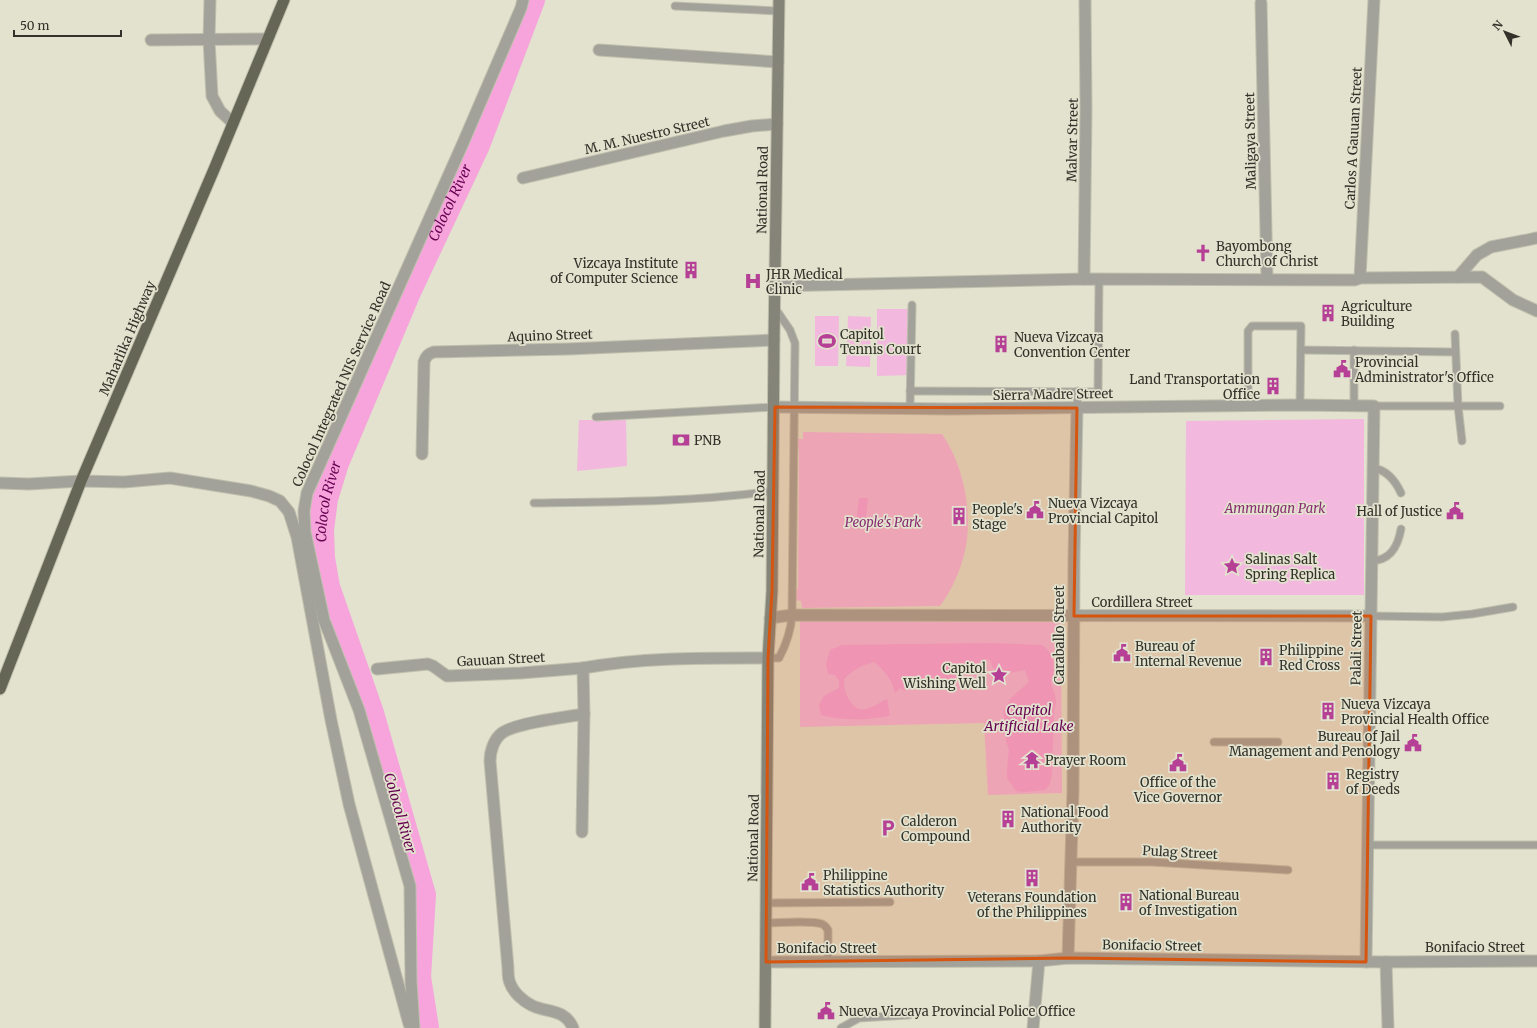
<svg xmlns="http://www.w3.org/2000/svg" width="1537" height="1028" font-family="Merriweather,serif">
  <rect width="100%" height="100%" fill="#e2e2ce"/>
  <g fill="#f3b8de">
    <polygon points="877,309 910,309 910,375 877,376"/>
    <polygon points="815,316 839,316 838,366 815,366"/>
    <polygon points="848,316 871,317 870,367 846,366"/>
    <polygon points="1364,419 1364,595 1185,595 1186,421"/>
    <polygon points="579,420 626,420 627,466 577,471"/>
    <path d="M 803,432 L 942,434 C 962,463 971,504 967,539 C 964,563 954,587 940,606 L 802,608 L 801,601 L 795,600 L 794,589 L 798,589 L 799,449 L 796,449 L 796,439 L 803,439 Z"/>
    <polygon points="800,618 1061,618 1062,793 988,795 984,723 800,727"/>
  </g>
  <g fill="#f6a4db" fill-rule="evenodd">
    <polygon points="859,498 868,498 865,524 856,524"/>
    <path d="M 990,643 L 1042,645 C 1050,650 1056,663 1053,673 C 1053,677 1051,679 1051,682 C 1053,694 1059,698 1054,710 L 1052,773 L 1050,784 L 1045,790 L 1025,792 L 1016,791 L 1007,778 L 1007,770 L 1009,750 L 1006,741 L 1006,726 L 1003,711 L 1012,697 L 1029,682 L 1025,670 L 999,675 L 992,666 L 990,660 L 985,659 L 947,686 L 918,680 L 911,683 L 905,691 L 900,688 L 895,693 C 891,678 886,672 874,662 C 862,665 853,670 844,679 C 843,691 851,713 867,709 C 874,707 880,702 887,699 L 890,715 L 886,717 C 879,717 874,718 867,719 C 851,720 836,719 821,715 L 819,705 L 824,696 L 839,688 L 839,681 L 835,675 L 828,674 L 826,664 L 830,650 L 842,645 ZM 1029,751 L 1036,751 L 1041,756 L 1041,763 L 1036,768 L 1029,768 L 1024,763 L 1024,756 Z"/>
  </g>
  <g fill="none" stroke-linecap="round" stroke-linejoin="round">
    <path stroke="#f6a4db" stroke-width="26" id="s1" d="M 426,1028 L 418,977 L 423,895 L 371,713 L 327,587 L 322,558 L 321,530 L 325,499 L 336,463 L 408,292 L 477,145 L 532,0"/>
    <g stroke="#bfbfad" stroke-width="9">
      <g id="service">
        <polyline points="675,6 779,11"/>
        <polyline points="1455,334 1458,406 1462,441"/>
        <polyline points="1301,350 1455,352"/>
        <polyline points="910,391 1098,392 1099,279"/>
        <polyline points="1354,405 1354,350"/>
        <polyline points="1248,406 1248,331 1252,326 1301,326 1300,405"/>
        <polyline points="1374,406 1500,406"/>
        <polyline points="1077,408 1078,391"/>
        <polyline points="910,409 912,305"/>
        <polyline points="596,417 775,407"/>
        <path d="M 1373,468 C 1387,470 1395,480 1401,493"/>
        <path d="M 534,503 C 614,502 694,502 774,491"/>
        <path d="M 1372,561 C 1391,560 1398,546 1401,529"/>
        <polyline points="1371,616 1442,617 1472,614 1513,607"/>
        <path d="M 768,658 L 779,658 C 787,643 791,631 792,615 L 795,343 L 790,330 L 775,308"/>
        <polyline points="1214,742 1278,742"/>
        <polyline points="1367,845 1537,845"/>
        <polyline points="1072,862 1152,862 1288,870"/>
        <polyline points="767,903 890,902"/>
        <path d="M 766,923 C 779,923 811,920 822,924 C 825,925 826,927 828,930 L 828,962"/>
        <polyline points="841,1028 859,1018 909,1015"/>
      </g>
    </g>
    <g stroke="#bfbfad" stroke-width="13">
      <g id="minor">
        <polyline points="210,0 209,40 212,96 220,111 233,123"/>
        <polyline points="1261,3 1267,279"/>
        <polyline points="151,40 267,39"/>
        <polyline points="599,50 778,62"/>
        <polyline points="523,178 724,131 752,126 777,124"/>
        <polyline points="1458,277 1477,255 1491,247 1537,238"/>
        <polyline points="1360,278 1374,0"/>
        <polyline points="1084,279 1086,109 1085,0"/>
        <polyline points="775,286 1084,279 1355,280 1360,278 1482,277 1513,300 1537,311"/>
        <polyline points="775,407 951,409 1300,405 1374,406 1366,962"/>
        <path d="M 422,454 L 424,362 C 426,356 428,354 434,352 L 568,349 L 774,340"/>
        <polyline points="0,483 29,484 81,481 124,482 170,478 251,491 269,496 280,501 289,512 297,537 331,720 349,804 409,1024"/>
        <polyline points="770,618 792,615 1371,616"/>
        <polyline points="377,669 428,664 433,666 447,676 521,673 583,668"/>
        <polyline points="582,832 584,714"/>
        <polyline points="1068,958 1073,790 1074,559 1077,408"/>
        <polyline points="1386,962 1388,1028"/>
        <polyline points="414,1028 411,981 410,886 359,710 324,620 305,532 304,511 307,493 463,143 521,8 523,0"/>
        <path d="M 573,1028 C 565,1008 546,1013 531,1005 C 523,1001 513,992 510,983 C 508,979 508,973 508,968 L 490,761 C 490,751 494,739 502,733 C 515,723 566,717 584,714 L 583,668 C 643,657 707,658 768,658"/>
      </g>
    </g>
    <g stroke="#bfbfad" stroke-width="13">
      <g id="tertiary">
        <polyline points="766,962 1039,961 1068,958 1386,962 1537,961"/>
        <polyline points="1033,1028 1039,961"/>
      </g>
    </g>
    <g stroke="#bfbfad" stroke-width="13">
      <polyline id="secondary" points="765,1028 768,658 772,591 774,340 779,0"/>
    </g>
    <g stroke="#bfbfad" stroke-width="13">
      <polyline id="trunk" points="0,689 81,481 215,167 284,0"/>
    </g>
    <use href="#service" stroke="#a3a29a" stroke-width="7"/>
    <use href="#minor" stroke="#a3a29a" stroke-width="11"/>
    <use href="#tertiary" stroke="#a3a29a" stroke-width="11"/>
    <use href="#secondary" stroke="#858478" stroke-width="11"/>
    <use href="#trunk" stroke="#666656" stroke-width="11"/>
  </g>
  <path fill="#d6550f" fill-opacity="0.2" stroke="#d6550f" stroke-width="3" stroke-linejoin="round" d="M 775,407 L 1077,408 L 1074,616 L 1371,616 L 1366,962 L 1068,958 L 766,962 L 768,658 L 772,591 Z"/>
  <defs>
    <g id="church-bare" transform="scale(1.38)"><path d="M-1.2-6h2.4v3.5h3.3v2.4h-3.3V6h-2.4V-.1h-3.3v-2.4h3.3Z" fill="#b64096" stroke="#e2e2ce" stroke-width="2.5" paint-order="stroke"/></g>
    <g id="building-bare" transform="scale(1.38)"><path d="M-4-6H4V6H1V3H-1V6H-4ZM-2.5-4.3h1.7v1.8h-1.7ZM.8-4.3h1.7v1.8H.8ZM-2.5-1h1.7V.8h-1.7ZM.8-1h1.7V.8H.8Z" fill="#b64096" stroke="#e2e2ce" stroke-width="2.5" paint-order="stroke"/></g>
    <g id="hospital-bare" transform="scale(1.38)"><path d="M-5-5h3v3.5h4V-5h3V5h-3V1.5h-4V5h-3Z" fill="#b64096" stroke="#e2e2ce" stroke-width="2.5" paint-order="stroke"/></g>
    <g id="stadium-bare" transform="scale(1.38)"><path d="M0-5a6.5 5 0 1 0 0 10a6.5 5 0 1 0 0-10ZM-3.5-1.8h7v3.6h-7Z" fill="#b64096" stroke="#e2e2ce" stroke-width="2.5" paint-order="stroke"/></g>
    <g id="civic-bare" transform="scale(1.38)"><path d="M-.6-6.5H3V-4.5H.6V-3L4-1V1h2V6H-6V1h2V-1L-.6-3ZM-1.2 2.5V6h2.4V2.5Z" fill="#b64096" stroke="#e2e2ce" stroke-width="2.5" paint-order="stroke"/></g>
    <g id="bank-bare" transform="scale(1.38)"><path d="M-6-4H6V4H-6ZM0-2.3a2.3 2.3 0 1 0 0 4.6a2.3 2.3 0 1 0 0-4.6Z" fill="#b64096" stroke="#e2e2ce" stroke-width="2.5" paint-order="stroke"/></g>
    <g id="sight-bare" transform="scale(1.38)"><path d="M0-6L1.8-2.2L6-1.7L2.9 1.2L3.7 5.4L0 3.3L-3.7 5.4L-2.9 1.2L-6-1.7L-1.8-2.2Z" fill="#b64096" stroke="#e2e2ce" stroke-width="2.5" paint-order="stroke"/></g>
    <g id="temple-bare" transform="scale(1.38)"><path d="M0-6L5-2H3V0L6.5 2.5H4V6H1.5V3h-3V6H-4V2.5H-6.5L-3 0V-2H-5Z" fill="#b64096" stroke="#e2e2ce" stroke-width="2.5" paint-order="stroke"/></g>
    <g id="parking-bare" transform="scale(1.38)"><path d="M-3.5-5.5H1a3.5 3.5 0 0 1 0 7H-1V5.5H-3.5ZM-1-3.4V-.6H.8a1.4 1.4 0 0 0 0-2.8Z" fill="#b64096" stroke="#e2e2ce" stroke-width="2.5" paint-order="stroke"/></g>
  </defs>
  <g fill-rule="evenodd">
    <use href="#church-bare" x="1203" y="253"/>
    <use href="#building-bare" x="691" y="270"/>
    <use href="#hospital-bare" x="753" y="281"/>
    <use href="#building-bare" x="1328" y="313"/>
    <use href="#stadium-bare" x="827" y="341"/>
    <use href="#building-bare" x="1001" y="344"/>
    <use href="#civic-bare" x="1342" y="369"/>
    <use href="#building-bare" x="1273" y="386"/>
    <use href="#bank-bare" x="681" y="440"/>
    <use href="#civic-bare" x="1035" y="510"/>
    <use href="#civic-bare" x="1455" y="511"/>
    <use href="#building-bare" x="959" y="516"/>
    <use href="#sight-bare" x="1232" y="566"/>
    <use href="#civic-bare" x="1122" y="653"/>
    <use href="#building-bare" x="1266" y="657"/>
    <use href="#sight-bare" x="999" y="675"/>
    <use href="#building-bare" x="1328" y="711"/>
    <use href="#civic-bare" x="1413" y="743"/>
    <use href="#temple-bare" x="1032" y="760"/>
    <use href="#civic-bare" x="1178" y="763"/>
    <use href="#building-bare" x="1333" y="781"/>
    <use href="#building-bare" x="1008" y="819"/>
    <use href="#parking-bare" x="888" y="828"/>
    <use href="#building-bare" x="1032" y="878"/>
    <use href="#civic-bare" x="810" y="882"/>
    <use href="#building-bare" x="1126" y="902"/>
    <use href="#civic-bare" x="826" y="1011"/>
  </g>
  <g text-anchor="middle" stroke-width="3.5" stroke-linejoin="round" paint-order="stroke">
    <g font-size="13" fill="#32322a" stroke="#e2e2ce">
      <text transform="translate(647 135) rotate(-13)" y="5">M. M. Nuestro Street</text>
      <text transform="translate(1353 138) rotate(-87)" y="5">Carlos A Gauuan Street</text>
      <text transform="translate(1072 140) rotate(-89)" y="5">Malvar Street</text>
      <text transform="translate(1250 141) rotate(-91)" y="5">Maligaya Street</text>
      <text transform="translate(762 190) rotate(-89)" y="5">National Road</text>
      <text transform="translate(550 335) rotate(-2)" y="5">Aquino Street</text>
      <text transform="translate(127 338) rotate(-67)" y="5">Maharlika Highway</text>
      <text transform="translate(341 384) rotate(-66)" y="5">Colocol Integrated NIS Service Road</text>
      <text transform="translate(1053 394) rotate(-1)" y="5">Sierra Madre Street</text>
      <text transform="translate(759 514) rotate(-89)" y="5">National Road</text>
      <text x="1142" y="607">Cordillera Street</text>
      <text transform="translate(1059 635) rotate(-90)" y="5">Caraballo Street</text>
      <text transform="translate(1356 648) rotate(-89)" y="5">Palali Street</text>
      <text transform="translate(501 659) rotate(-3)" y="5">Gauuan Street</text>
      <text transform="translate(753 838) rotate(-89)" y="5">National Road</text>
      <text transform="translate(1180 852) rotate(3)" y="5">Pulag Street</text>
      <text transform="translate(1152 945) rotate(1)" y="5">Bonifacio Street</text>
      <text x="1475" y="952">Bonifacio Street</text>
      <text x="827" y="953">Bonifacio Street</text>
    </g>
    <g font-size="13" fill="#32322a" stroke="#e2e2ce" text-anchor="start">
      <text x="1216" y="251">Bayombong<tspan x="1216" dy="15">Church of Christ</tspan></text>
      <text x="678" y="268" text-anchor="end">Vizcaya Institute<tspan x="678" dy="15">of Computer Science</tspan></text>
      <text x="766" y="279">JHR Medical<tspan x="766" dy="15">Clinic</tspan></text>
      <text x="1341" y="311">Agriculture<tspan x="1341" dy="15">Building</tspan></text>
      <text x="840" y="339">Capitol<tspan x="840" dy="15">Tennis Court</tspan></text>
      <text x="1014" y="342">Nueva Vizcaya<tspan x="1014" dy="15">Convention Center</tspan></text>
      <text x="1355" y="367">Provincial<tspan x="1355" dy="15">Administrator's Office</tspan></text>
      <text x="1260" y="384" text-anchor="end">Land Transportation<tspan x="1260" dy="15">Office</tspan></text>
      <text x="694" y="445">PNB</text>
      <text x="1048" y="508">Nueva Vizcaya<tspan x="1048" dy="15">Provincial Capitol</tspan></text>
      <text x="972" y="514">People's<tspan x="972" dy="15">Stage</tspan></text>
      <text x="1442" y="516" text-anchor="end">Hall of Justice</text>
      <text x="1245" y="564">Salinas Salt<tspan x="1245" dy="15">Spring Replica</tspan></text>
      <text x="1135" y="651">Bureau of<tspan x="1135" dy="15">Internal Revenue</tspan></text>
      <text x="1279" y="655">Philippine<tspan x="1279" dy="15">Red Cross</tspan></text>
      <text x="986" y="673" text-anchor="end">Capitol<tspan x="986" dy="15">Wishing Well</tspan></text>
      <text x="1341" y="709">Nueva Vizcaya<tspan x="1341" dy="15">Provincial Health Office</tspan></text>
      <text x="1400" y="741" text-anchor="end">Bureau of Jail<tspan x="1400" dy="15">Management and Penology</tspan></text>
      <text x="1045" y="765">Prayer Room</text>
      <text x="1346" y="779">Registry<tspan x="1346" dy="15">of Deeds</tspan></text>
      <text x="1178" y="787" text-anchor="middle">Office of the<tspan x="1178" dy="15">Vice Governor</tspan></text>
      <text x="1021" y="817">National Food<tspan x="1021" dy="15">Authority</tspan></text>
      <text x="901" y="826">Calderon<tspan x="901" dy="15">Compound</tspan></text>
      <text x="823" y="880">Philippine<tspan x="823" dy="15">Statistics Authority</tspan></text>
      <text x="1139" y="900">National Bureau<tspan x="1139" dy="15">of Investigation</tspan></text>
      <text x="1032" y="902" text-anchor="middle">Veterans Foundation<tspan x="1032" dy="15">of the Philippines</tspan></text>
      <text x="839" y="1016">Nueva Vizcaya Provincial Police Office</text>
    </g>
    <g font-size="13" font-style="italic" fill="#892b70" stroke="#e2e2ce">
      <text x="1275" y="513">Ammungan Park</text>
      <text x="883" y="527">People's Park</text>
    </g>
    <g font-size="14" font-style="italic" fill="#670352" stroke="#e2e2ce">
      <text dy="5" stroke="none"><textPath href="#s1" startOffset="867">Colocol River</textPath></text>
      <text dy="5" stroke="none"><textPath href="#s1" startOffset="543">Colocol River</textPath></text>
      <text x="1029" y="715">Capitol<tspan x="1029" dy="16">Artificial Lake</tspan></text>
      <text transform="translate(400 813) rotate(74)" y="5">Colocol River</text>
    </g>
  </g>
  <g transform="translate(1505 32) rotate(312)" stroke="#e2e2ce" stroke-width="3" paint-order="stroke">
  <path d="M0-3L7 15L0 10L-7 15Z" fill="#32322a"/>
  <text y="-6" font-size="11" font-weight="bold" text-anchor="middle" fill="#32322a">N</text>
  </g>
  <path d="M14 30v6h107v-6" fill="none" stroke="#32322a" stroke-width="2"/>
  <text x="20" y="30" font-size="12" fill="#32322a" stroke="#e2e2ce" stroke-width="3" paint-order="stroke">50 m</text>
</svg>
